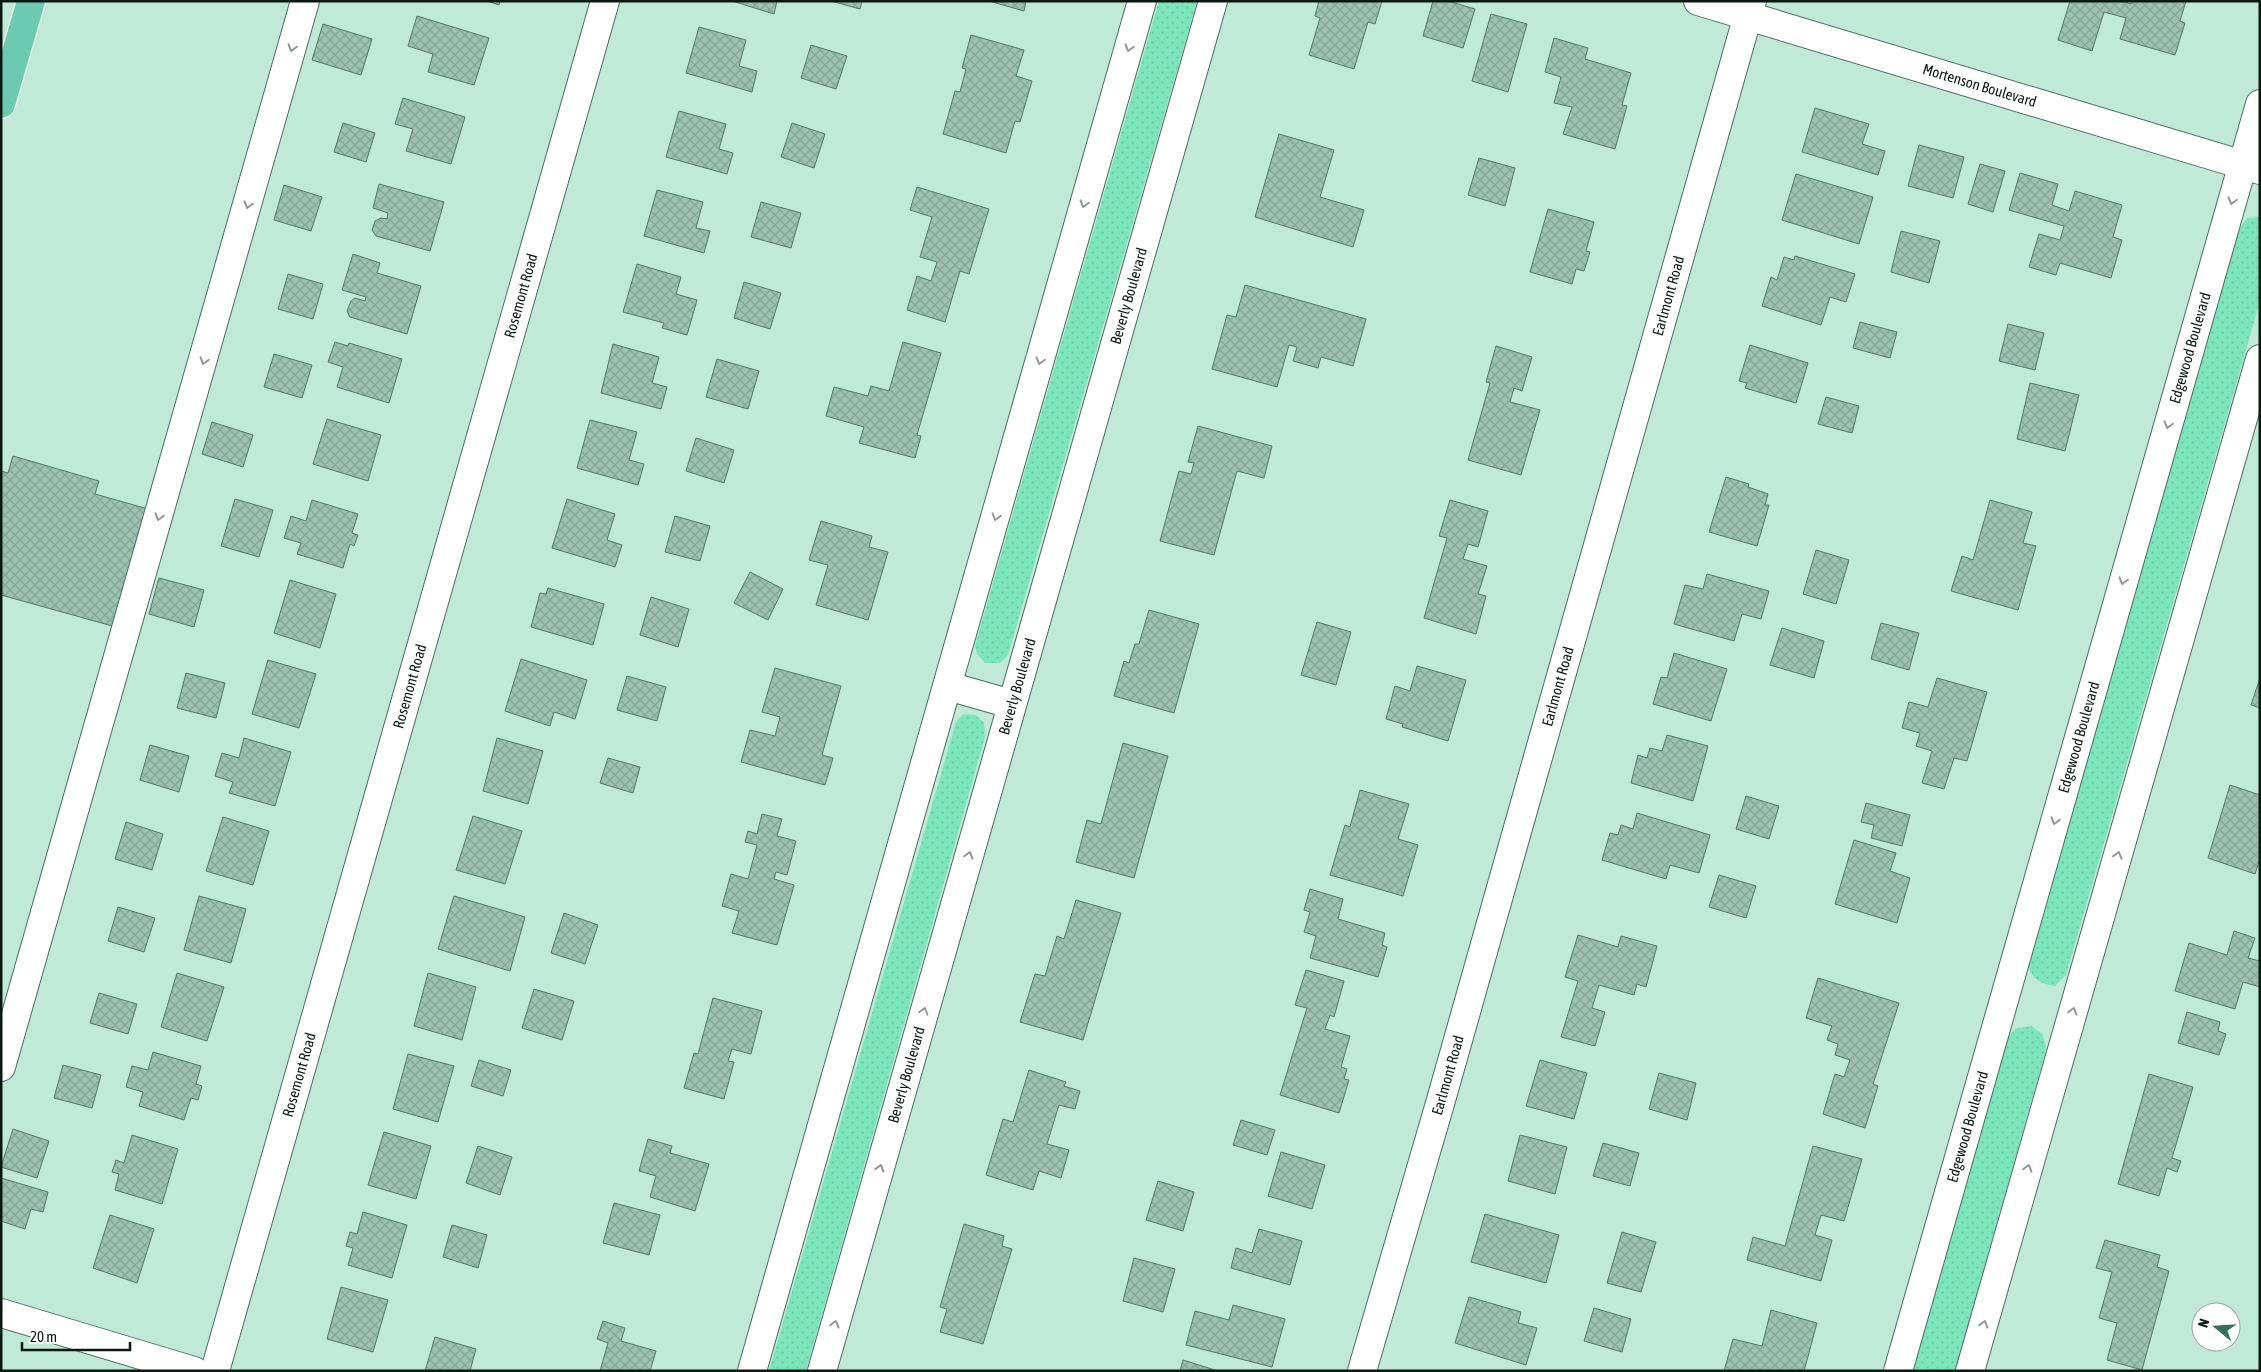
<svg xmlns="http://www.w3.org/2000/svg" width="2261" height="1372" font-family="'Asap Condensed',sans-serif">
  <defs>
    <pattern id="grass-dots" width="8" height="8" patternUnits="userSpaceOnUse" patternTransform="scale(1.25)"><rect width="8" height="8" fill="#7de5bc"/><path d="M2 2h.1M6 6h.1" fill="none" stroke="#6bc4a1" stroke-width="1.8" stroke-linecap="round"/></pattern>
    <pattern id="building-cross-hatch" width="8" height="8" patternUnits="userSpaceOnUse" patternTransform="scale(1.25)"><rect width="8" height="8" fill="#9cc2b1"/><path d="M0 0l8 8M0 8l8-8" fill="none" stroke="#85a697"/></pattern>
  </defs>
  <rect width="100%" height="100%" fill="#c1e9d7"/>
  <g fill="url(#grass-dots)">
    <polygon points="1159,1 1197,1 1008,655 1000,663 985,663 977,654 975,646"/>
    <path d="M 2260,217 L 2260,301 L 2066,975 L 2055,986 C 2039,984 2032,979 2027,963 L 2237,233 L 2247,218 Z"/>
    <polygon points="963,714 976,715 984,723 985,737 806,1371 769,1371 956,722"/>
    <polygon points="2032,1026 2043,1035 2046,1050 1955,1371 1912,1371 2006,1038 2017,1028"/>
  </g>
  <g fill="url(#building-cross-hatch)" stroke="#537768">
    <polygon points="487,1 500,1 499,5"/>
    <polygon points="732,1 777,1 774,14"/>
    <polygon points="831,1 862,1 860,9"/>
    <polygon points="989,1 1026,1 1024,11"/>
    <polygon points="1319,1 1382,1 1375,24 1368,22 1354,69 1309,55 1320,18 1315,16"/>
    <polygon points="1433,1 1448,1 1475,9 1463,48 1423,36"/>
    <polygon points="2070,1 2122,1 2131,4 2132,1 2186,1 2180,21 2185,23 2175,55 2120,39 2126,18 2104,12 2092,51 2058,40"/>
    <polygon points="1491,14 1527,24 1508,92 1472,81"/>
    <polygon points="417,16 489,38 474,85 428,72 433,54 408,46"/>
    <polygon points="323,24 372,39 361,75 312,60"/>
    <polygon points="699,27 746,40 739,66 757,71 752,92 686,73"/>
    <polygon points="971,35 1024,50 1016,76 1032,81 1020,122 1015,121 1006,153 943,134 955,91 960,92 966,69 962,68"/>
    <polygon points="1554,38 1588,48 1585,59 1631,73 1622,105 1627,106 1615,149 1563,134 1572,107 1554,103 1561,77 1545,72"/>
    <polygon points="811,45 847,56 836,89 801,78"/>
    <polygon points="403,98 465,117 451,164 406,151 413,129 395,124"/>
    <polygon points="1815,108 1869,124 1862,144 1885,151 1878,175 1802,152"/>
    <polygon points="679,111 726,124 719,149 733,153 727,174 666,157"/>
    <polygon points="343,123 375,133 366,162 334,152"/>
    <polygon points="792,123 825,134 814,168 781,157"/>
    <polygon points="1279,134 1334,150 1320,197 1364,210 1353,247 1255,217"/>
    <polygon points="1919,145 1964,157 1953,198 1908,186"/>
    <polygon points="1479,158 1515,168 1505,206 1468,195"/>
    <polygon points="1980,164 2005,171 1993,212 1968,204"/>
    <polygon points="2020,173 2058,184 2052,205 2069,211 2075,191 2122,205 2113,237 2122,240 2111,278 2060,263 2056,275 2029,267 2039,234 2060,240 2064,226 2009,210"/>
    <polygon points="1796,174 1873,197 1859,244 1782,220"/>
    <polygon points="379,184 444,202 430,251 376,236 372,230 375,221 381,218 387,219 388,213 373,208"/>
    <polygon points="284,185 322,197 311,231 274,220"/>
    <polygon points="917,187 989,209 969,274 960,271 945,322 907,310 917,276 931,281 937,262 920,257 932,217 910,210"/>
    <polygon points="657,190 703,202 696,228 710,231 704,253 644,236"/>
    <polygon points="761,202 801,213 791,248 751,237"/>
    <polygon points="1548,209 1594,222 1586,251 1590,252 1584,271 1576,269 1572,284 1530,272"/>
    <polygon points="1901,231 1940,241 1929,283 1891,272"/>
    <polygon points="353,254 380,263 377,273 421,286 407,334 350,317 347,311 351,301 355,298 365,301 366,297 342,290"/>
    <polygon points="1795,256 1855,274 1846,302 1830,297 1821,325 1762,306 1771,277 1777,280 1784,257 1794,260"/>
    <polygon points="637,264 681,277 676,294 697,300 687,335 662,328 664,323 623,312"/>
    <polygon points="288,274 323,284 313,319 278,309"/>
    <polygon points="744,282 781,293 770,329 734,318"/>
    <polygon points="1245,285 1366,319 1353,366 1321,357 1318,368 1293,361 1297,347 1289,345 1277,387 1212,369 1227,315 1236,317"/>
    <polygon points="1860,322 1897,332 1890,358 1853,348"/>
    <polygon points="2008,324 2044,333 2035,370 1999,361"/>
    <polygon points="335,342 348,346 349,343 402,359 389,403 337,387 343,367 328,362"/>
    <polygon points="903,342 941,353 917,435 921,436 915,458 859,443 864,427 826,416 834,387 868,396 871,386 889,391"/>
    <polygon points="613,344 659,357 652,383 667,387 661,409 601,393"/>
    <polygon points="1750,345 1808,363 1796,403 1745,388 1747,383 1739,381"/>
    <polygon points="1496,346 1532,357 1522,391 1514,388 1510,402 1540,410 1521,475 1468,460 1490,383 1486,382"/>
    <polygon points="274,354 312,365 302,398 264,387"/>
    <polygon points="717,359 759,371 748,409 706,397"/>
    <polygon points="2030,383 2079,395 2065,451 2017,439"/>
    <polygon points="1826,397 1859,406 1852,433 1818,424"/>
    <polygon points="327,419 381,435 368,481 313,464"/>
    <polygon points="590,420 637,432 629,460 644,464 638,485 577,468"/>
    <polygon points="212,422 253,435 243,467 202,454"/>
    <polygon points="1198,426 1272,446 1264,478 1237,471 1214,555 1160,541 1179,471 1191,474 1194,463 1188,462"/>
    <polygon points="696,438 734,450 724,483 686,471"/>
    <polygon points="13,456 99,481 95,494 148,509 116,627 1,595 1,471 8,473"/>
    <polygon points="1726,477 1749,484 1748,487 1768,494 1765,505 1769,505 1757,546 1709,532"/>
    <polygon points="235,499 273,510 259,557 221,546"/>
    <polygon points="567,499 615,514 607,540 622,545 615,567 552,548"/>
    <polygon points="312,500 358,514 352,533 358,535 354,546 350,544 343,568 297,554 301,543 284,538 291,516 306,521"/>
    <polygon points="1450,500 1488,511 1478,547 1468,544 1463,559 1487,566 1478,594 1486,596 1476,634 1424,618 1447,538 1439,536"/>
    <polygon points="1990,500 2032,512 2023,543 2036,546 2018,610 1951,591 1962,556 1973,560"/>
    <polygon points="675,516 710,526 700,561 665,552"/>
    <polygon points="821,521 872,536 869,547 888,552 868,620 816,605 828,565 809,560"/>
    <polygon points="1816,550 1849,560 1836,604 1803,594"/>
    <polygon points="750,572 783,589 768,620 734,603"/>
    <polygon points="1707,574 1769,591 1761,619 1742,614 1734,641 1674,624 1685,585 1703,589"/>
    <polygon points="159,578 204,590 194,627 149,614"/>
    <polygon points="290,580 336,594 320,648 274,633"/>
    <polygon points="548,588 604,604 593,645 531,627 540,593 546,594"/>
    <polygon points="651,597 689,609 678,647 640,635"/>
    <polygon points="1149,610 1199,624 1174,713 1114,696 1124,661 1129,663 1135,644 1139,644"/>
    <polygon points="1317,622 1351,632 1336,685 1301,675"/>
    <polygon points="1881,623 1919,633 1909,670 1871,659"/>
    <polygon points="1782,628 1824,641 1814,678 1770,665"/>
    <polygon points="1674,653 1727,669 1711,721 1653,704 1661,677 1667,678"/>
    <polygon points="521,659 587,680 575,719 554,712 550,726 505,711"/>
    <polygon points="268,660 316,674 299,728 252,714"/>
    <polygon points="1417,666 1466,680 1448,741 1402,727 1403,724 1386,719 1395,686 1410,691"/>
    <polygon points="775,668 841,686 822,755 833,758 825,785 741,762 750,730 775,736 780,717 762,712"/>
    <polygon points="186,673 225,683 216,718 177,708"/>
    <polygon points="627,676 666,687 657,721 617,710"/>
    <polygon points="1937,678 1987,692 1967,761 1954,758 1944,789 1922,783 1932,751 1916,746 1920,733 1902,728 1909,702 1928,707"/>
    <polygon points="2260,678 2260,708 2251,705"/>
    <polygon points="1667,735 1708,746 1693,801 1631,783 1638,755 1647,758 1650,748 1662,751"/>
    <polygon points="244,738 291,752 275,806 229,793 233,782 215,776 222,753 239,758"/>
    <polygon points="497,738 543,751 528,804 483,791"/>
    <polygon points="1123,743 1168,756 1134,878 1076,862 1087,820 1101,824"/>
    <polygon points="150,745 189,756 179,792 140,780"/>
    <polygon points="608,758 640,767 633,793 600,783"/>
    <polygon points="2230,785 2260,795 2260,858 2255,874 2208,858"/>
    <polygon points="1360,790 1409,804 1398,839 1418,845 1403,896 1330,875 1345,825 1350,827"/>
    <polygon points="1746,796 1779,806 1769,839 1736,829"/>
    <polygon points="1866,803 1910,815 1902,846 1871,838 1874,825 1861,822"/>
    <polygon points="1637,813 1710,835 1699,873 1670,865 1666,879 1602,860 1610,833 1618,835 1621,825 1633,829"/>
    <polygon points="762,814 782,819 777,836 796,841 787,875 776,872 774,879 794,885 777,945 732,933 739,911 722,906 731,874 748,879 757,845 745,842 748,831 757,834"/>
    <polygon points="473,816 522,831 505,884 456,870"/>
    <polygon points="223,817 269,831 253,885 206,871"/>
    <polygon points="126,822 163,834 152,870 115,859"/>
    <polygon points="1854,840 1896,853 1890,871 1910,878 1897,923 1835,904"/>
    <polygon points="1719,875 1756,886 1746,918 1709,907"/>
    <polygon points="1310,889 1343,899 1338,919 1385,933 1382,945 1387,947 1378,977 1310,958 1316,936 1304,932 1310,912 1304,910"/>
    <polygon points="199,896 246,909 231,963 184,950"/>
    <polygon points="454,896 525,917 510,971 438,949"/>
    <polygon points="1076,900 1121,913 1083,1040 1020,1022 1035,974 1045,976 1057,936 1064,939"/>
    <polygon points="118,907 155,918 144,952 108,941"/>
    <polygon points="564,913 598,925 585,964 551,953"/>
    <polygon points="2234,931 2255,938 2248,958 2260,961 2260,987 2243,982 2235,1009 2175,991 2189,943 2227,955"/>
    <polygon points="1578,935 1618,947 1621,936 1657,946 1646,987 1637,984 1634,995 1599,985 1592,1008 1605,1012 1595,1046 1561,1037 1578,981 1565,977"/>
    <polygon points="1306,970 1344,981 1334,1017 1330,1015 1325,1029 1350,1036 1341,1067 1347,1069 1344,1079 1349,1080 1339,1113 1280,1095 1307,1008 1295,1005"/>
    <polygon points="177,973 224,987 207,1041 161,1027"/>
    <polygon points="428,973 476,987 462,1040 414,1026"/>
    <polygon points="1818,978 1899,1003 1873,1084 1878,1086 1865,1128 1823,1114 1835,1074 1844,1077 1850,1060 1835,1055 1838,1044 1827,1040 1832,1026 1806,1018"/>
    <polygon points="534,989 574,1001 562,1040 522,1028"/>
    <polygon points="99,993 137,1004 128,1034 90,1023"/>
    <polygon points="713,998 762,1011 751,1054 732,1049 728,1061 734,1062 724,1099 684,1088 694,1053 698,1054"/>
    <polygon points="2187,1012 2220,1022 2218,1031 2226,1034 2219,1055 2178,1043"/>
    <polygon points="153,1052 201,1066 196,1084 202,1086 198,1100 191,1098 184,1120 139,1106 143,1092 126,1087 132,1066 148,1070"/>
    <polygon points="408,1054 454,1066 438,1122 393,1109"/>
    <polygon points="479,1060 511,1070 503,1096 471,1086"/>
    <polygon points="1540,1060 1587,1073 1574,1119 1526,1106"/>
    <polygon points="63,1065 101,1075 92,1108 54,1098"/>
    <polygon points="1029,1070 1066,1082 1064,1086 1080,1091 1075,1109 1059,1105 1047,1144 1069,1150 1061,1178 1039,1171 1033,1190 986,1175 1003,1119 1013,1122"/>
    <polygon points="1659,1073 1696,1083 1687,1120 1649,1109"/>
    <polygon points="2149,1074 2193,1087 2172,1158 2181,1161 2177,1172 2167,1168 2159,1196 2118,1184"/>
    <polygon points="1241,1120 1275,1130 1267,1155 1233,1145"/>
    <polygon points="13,1129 49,1141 37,1178 1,1167"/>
    <polygon points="384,1132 431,1146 416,1199 368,1185"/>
    <polygon points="132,1135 178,1149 162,1204 115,1190 119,1174 112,1172 116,1160 124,1163"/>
    <polygon points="1520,1135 1567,1147 1555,1194 1508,1181"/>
    <polygon points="648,1139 672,1146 670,1153 709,1164 695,1211 650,1197 656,1176 639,1171"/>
    <polygon points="1603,1143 1639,1153 1630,1186 1593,1176"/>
    <polygon points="478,1146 512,1157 500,1195 466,1183"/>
    <polygon points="1813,1146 1862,1159 1844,1221 1821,1215 1815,1235 1832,1240 1821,1281 1747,1260 1753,1237 1785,1246"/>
    <polygon points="1281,1152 1325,1165 1312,1209 1268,1196"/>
    <polygon points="1,1178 48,1192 43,1212 31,1209 25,1229 1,1221"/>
    <polygon points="1158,1181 1194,1192 1183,1231 1146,1220"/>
    <polygon points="614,1203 660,1215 649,1255 603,1243"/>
    <polygon points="363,1212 407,1225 392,1278 348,1265 353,1248 346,1246 350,1232 357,1234"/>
    <polygon points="1485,1214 1559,1235 1546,1283 1471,1262"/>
    <polygon points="110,1215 154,1229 137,1283 93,1268"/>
    <polygon points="964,1224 1004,1236 1002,1246 1012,1249 983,1344 940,1332 947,1309 940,1307"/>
    <polygon points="452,1225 487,1235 478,1268 443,1257"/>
    <polygon points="1259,1229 1302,1241 1290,1285 1231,1268 1236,1248 1252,1253"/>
    <polygon points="1622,1232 1656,1242 1641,1292 1607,1283"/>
    <polygon points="2105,1240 2160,1255 2157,1267 2169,1271 2142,1370 2107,1360 2117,1323 2099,1318 2112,1272 2096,1268"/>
    <polygon points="1134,1258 1175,1269 1163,1312 1123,1301"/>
    <polygon points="341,1287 388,1300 373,1352 327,1339"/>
    <polygon points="1469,1297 1521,1312 1518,1323 1537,1328 1526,1365 1455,1343"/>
    <polygon points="1233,1305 1285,1319 1272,1367 1186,1345 1195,1311 1229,1320"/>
    <polygon points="1594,1308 1631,1319 1622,1352 1584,1341"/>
    <polygon points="1771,1310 1817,1323 1804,1371 1724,1371 1733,1339 1762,1346"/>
    <polygon points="603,1321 625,1328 621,1341 656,1351 650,1371 600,1371 608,1343 597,1339"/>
    <polygon points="435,1337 476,1349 470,1371 425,1371"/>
    <polygon points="1183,1360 1218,1371 1180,1371"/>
  </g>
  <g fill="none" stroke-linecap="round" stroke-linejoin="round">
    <g stroke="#4b6e5f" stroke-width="30">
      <g id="minor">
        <path id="s1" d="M 1698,1 L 2260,170"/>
        <polyline points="948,686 1011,704"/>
        <polyline points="1,1067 305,1"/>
        <polyline points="1,1313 194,1371"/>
        <path id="s2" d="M 215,1371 L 605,1"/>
        <polyline points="752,1371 1142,1"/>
        <path id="s3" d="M 822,1371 L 1213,1"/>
        <path id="s4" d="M 1362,1371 L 1441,1100 L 1752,1"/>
        <path id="s5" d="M 1898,1371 L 2260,104"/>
        <polyline points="1970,1371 2260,359"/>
      </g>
    </g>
    <g stroke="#fff" stroke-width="30">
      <polyline id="major" points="1,104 31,1"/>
    </g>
    <use href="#minor" stroke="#fff" stroke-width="28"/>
    <use href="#major" stroke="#6bcab0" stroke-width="28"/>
  </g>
  <defs><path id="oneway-chevron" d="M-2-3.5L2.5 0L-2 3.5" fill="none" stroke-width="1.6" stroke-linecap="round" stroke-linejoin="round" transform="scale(1.25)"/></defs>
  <g stroke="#919794">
    <use href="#oneway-chevron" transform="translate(292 48) rotate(106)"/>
    <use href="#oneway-chevron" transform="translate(1129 48) rotate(106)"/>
    <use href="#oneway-chevron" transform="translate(2232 201) rotate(106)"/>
    <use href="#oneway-chevron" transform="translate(1084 204) rotate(106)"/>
    <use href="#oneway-chevron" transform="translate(248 205) rotate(106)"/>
    <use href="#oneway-chevron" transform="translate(204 361) rotate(106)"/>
    <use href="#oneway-chevron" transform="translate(1040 361) rotate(106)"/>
    <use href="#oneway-chevron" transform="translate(2168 425) rotate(106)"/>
    <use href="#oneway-chevron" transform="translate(159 517) rotate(106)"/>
    <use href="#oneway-chevron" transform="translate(996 517) rotate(106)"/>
    <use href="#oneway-chevron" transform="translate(2123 581) rotate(106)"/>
    <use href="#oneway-chevron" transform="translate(2055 821) rotate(106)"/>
    <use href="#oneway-chevron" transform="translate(969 855) rotate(-74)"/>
    <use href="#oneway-chevron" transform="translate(2118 855) rotate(-74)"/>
    <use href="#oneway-chevron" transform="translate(924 1011) rotate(-74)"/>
    <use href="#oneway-chevron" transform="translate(2073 1011) rotate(-74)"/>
    <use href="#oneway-chevron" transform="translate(880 1168) rotate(-74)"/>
    <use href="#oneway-chevron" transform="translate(2028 1168) rotate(-74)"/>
    <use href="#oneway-chevron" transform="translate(835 1324) rotate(-74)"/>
    <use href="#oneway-chevron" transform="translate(1984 1324) rotate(-74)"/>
  </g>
  <g text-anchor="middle" stroke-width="4.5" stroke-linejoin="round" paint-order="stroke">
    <g font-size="15" fill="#0a1812" stroke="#fff">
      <text dy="5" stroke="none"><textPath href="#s1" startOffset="294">Mortenson Boulevard</textPath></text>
      <text dy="5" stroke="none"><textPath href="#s2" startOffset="1118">Rosemont Road</textPath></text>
      <text dy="5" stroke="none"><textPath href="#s3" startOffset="1118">Beverly Boulevard</textPath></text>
      <text dy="5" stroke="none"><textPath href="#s4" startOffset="1118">Earlmont Road</textPath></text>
      <text dy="5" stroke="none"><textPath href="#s5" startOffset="1064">Edgewood Boulevard</textPath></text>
      <text dy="5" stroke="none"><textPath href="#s2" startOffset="712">Rosemont Road</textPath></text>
      <text dy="5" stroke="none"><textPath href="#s3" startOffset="712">Beverly Boulevard</textPath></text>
      <text dy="5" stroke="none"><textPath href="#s4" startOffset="712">Earlmont Road</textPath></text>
      <text dy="5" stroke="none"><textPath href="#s5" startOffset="659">Edgewood Boulevard</textPath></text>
      <text dy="5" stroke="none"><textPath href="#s2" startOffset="308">Rosemont Road</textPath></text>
      <text dy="5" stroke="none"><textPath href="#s3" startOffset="308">Beverly Boulevard</textPath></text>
      <text dy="5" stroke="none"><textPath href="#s4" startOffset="308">Earlmont Road</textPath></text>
      <text dy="5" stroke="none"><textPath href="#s5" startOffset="254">Edgewood Boulevard</textPath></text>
    </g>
  </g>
  <rect width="2261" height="1372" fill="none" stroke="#0a1812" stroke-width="5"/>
  <g transform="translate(2216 1327) rotate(288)"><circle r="24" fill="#ffffff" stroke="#9da3a0"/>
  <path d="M0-4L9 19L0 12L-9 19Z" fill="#357059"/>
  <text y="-8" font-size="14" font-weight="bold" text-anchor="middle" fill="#0a1812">N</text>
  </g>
  <path d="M22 1342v8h108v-8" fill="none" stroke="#0a1812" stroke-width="2.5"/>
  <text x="30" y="1342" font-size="15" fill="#0a1812" stroke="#ffffff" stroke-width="4" paint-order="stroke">20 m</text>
</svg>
